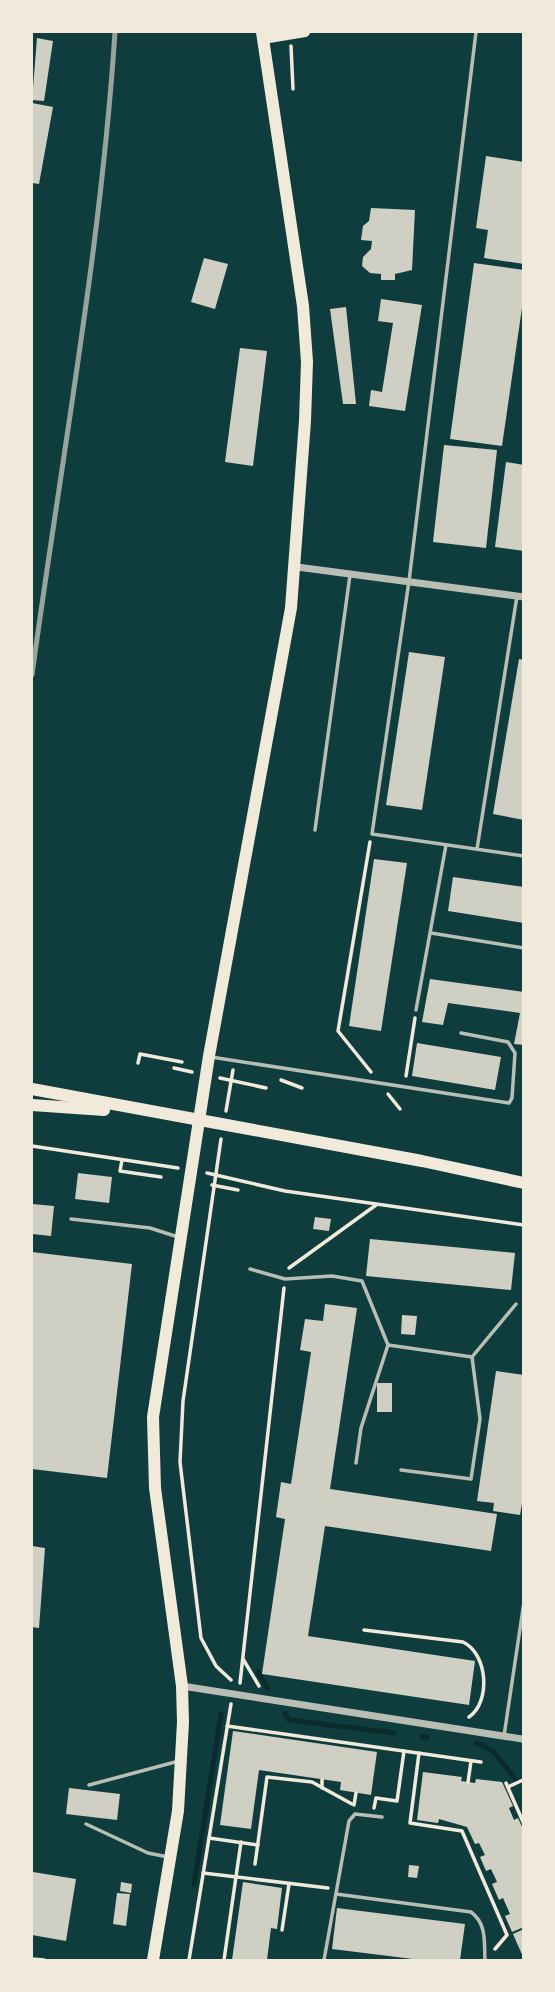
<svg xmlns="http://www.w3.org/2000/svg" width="555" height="1992" font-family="'Fira Sans',sans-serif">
  <rect width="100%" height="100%" fill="#0f3d3e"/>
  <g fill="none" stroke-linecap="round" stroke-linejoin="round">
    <g stroke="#0a2a2b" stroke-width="5">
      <polyline points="258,1672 268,1688"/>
      <polyline points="285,1714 289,1720 394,1733"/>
      <polyline points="422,1737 427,1737"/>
      <polyline points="477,1743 493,1751 517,1781"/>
      <polyline points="194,1885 221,1714"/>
    </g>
  </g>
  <g fill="#cfcfc3">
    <polygon points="37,38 53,41 44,101 32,100"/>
    <polygon points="32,103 53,107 39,184 32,183"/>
    <polygon points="486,156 524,162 524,264 484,258 488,230 476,228"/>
    <polygon points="371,208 415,210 412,270 395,274 395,280 381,280 381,274 370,273 362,266 363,257 371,249 372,241 361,240 363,226 369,221"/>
    <polygon points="204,258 228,264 215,309 191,302"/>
    <polygon points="474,263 524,270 524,294 502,446 450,439"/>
    <polygon points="381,299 422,305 405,411 369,406 371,390 382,392 393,323 378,321"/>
    <polygon points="346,307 356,404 343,404 330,309"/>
    <polygon points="240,348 267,351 253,466 225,462"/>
    <polygon points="444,445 497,450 486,548 433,542"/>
    <polygon points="506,462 524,465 524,551 495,547"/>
    <polygon points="409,652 445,657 422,810 386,805"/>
    <polygon points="519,659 524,660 524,820 493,814"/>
    <polygon points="374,859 407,863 381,1031 349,1026"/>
    <polygon points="453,877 524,887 524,923 448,911"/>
    <polygon points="430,979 524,992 524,1045 514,1044 520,1013 448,1003 443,1025 422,1022"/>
    <polygon points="417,1043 501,1057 495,1090 412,1076"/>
    <polygon points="78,1173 112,1177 109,1203 75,1199"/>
    <polygon points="32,1204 54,1206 51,1236 32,1234"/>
    <polygon points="315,1217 331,1219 329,1231 313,1229"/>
    <polygon points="370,1239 515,1253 511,1290 366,1276"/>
    <polygon points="32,1252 132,1264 107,1478 32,1469"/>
    <polygon points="325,1304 357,1308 330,1489 497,1514 491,1551 325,1526 308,1636 475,1661 469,1705 262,1674 285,1519 276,1517 281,1482 291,1484 311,1352 300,1350 305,1319 323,1321"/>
    <polygon points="402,1315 417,1316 415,1335 401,1334"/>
    <polygon points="496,1371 524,1375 524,1492 520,1515 493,1511 494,1503 477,1501"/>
    <rect x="377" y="1383" width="15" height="29"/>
    <polygon points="32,1546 45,1548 39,1628 32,1627"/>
    <polygon points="233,1731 377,1752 371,1795 340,1790 341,1782 259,1770 251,1829 220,1825"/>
    <polygon points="423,1772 462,1777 461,1781 475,1783 476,1779 502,1782 513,1806 509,1808 514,1820 518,1818 524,1831 524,1927 512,1932 505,1916 510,1914 503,1898 499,1900 492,1884 497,1882 491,1869 486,1871 480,1857 485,1855 479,1843 475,1844 467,1827 439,1819 438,1823 417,1820"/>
    <polygon points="69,1788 120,1794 117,1820 66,1814"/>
    <polygon points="409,1865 419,1866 417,1878 408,1877"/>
    <polygon points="33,1872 76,1879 66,1941 32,1935"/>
    <polygon points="121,1882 132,1884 131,1893 120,1891"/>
    <polygon points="243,1882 282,1888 277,1929 271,1928 267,1960 232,1960"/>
    <polygon points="117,1893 130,1894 126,1926 113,1924"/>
    <polygon points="337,1908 465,1924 460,1960 421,1960 332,1949"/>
    <polygon points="524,1929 524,1959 513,1934"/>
  </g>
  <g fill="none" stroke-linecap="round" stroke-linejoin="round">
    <g stroke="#f1e9da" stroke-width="3.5">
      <polyline points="291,46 293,89"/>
      <polyline points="370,842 338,1031 371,1072"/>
      <polyline points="138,1063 140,1054 182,1062"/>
      <polyline points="174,1068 192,1072"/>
      <polyline points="406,1076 415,1018"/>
      <polyline points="220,1078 266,1088"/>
      <polyline points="281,1080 302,1088"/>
      <polyline points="388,1094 400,1109"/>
      <polyline points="226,1111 233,1070"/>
      <polyline points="221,1139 183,1401 180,1462 201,1638 216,1666 231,1680"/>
      <polyline points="32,1146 178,1168"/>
      <polyline points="122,1160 120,1171 161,1177"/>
      <polyline points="207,1173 285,1191 524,1225"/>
      <polyline points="212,1185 238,1190"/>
      <polyline points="289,1268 376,1205"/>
      <path d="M 364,1630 L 463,1642 C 488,1654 491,1702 469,1717"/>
      <polyline points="243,1659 259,1686"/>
      <polyline points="240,1683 284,1288"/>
      <polyline points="227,1726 481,1762"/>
      <polyline points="419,1753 410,1823 462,1831 507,1935 495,1949"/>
      <polyline points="468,1782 471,1761"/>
      <polyline points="506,1783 524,1824"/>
      <polyline points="508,1787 523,1780"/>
      <polyline points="322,1788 322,1780"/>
      <polyline points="354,1805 356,1793"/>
      <polyline points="374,1808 376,1798 397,1801 404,1751"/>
      <polyline points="209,1838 258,1845"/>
      <polyline points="255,1864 267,1777 312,1782 352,1804"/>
      <polyline points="203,1873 328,1888"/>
      <polyline points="282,1930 289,1884"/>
      <polyline points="32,1959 44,1960"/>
      <polyline points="189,1960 231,1704"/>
      <polyline points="224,1960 241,1842"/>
    </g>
    <g stroke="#b8beb3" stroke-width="3.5">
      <polyline points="476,32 409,581 372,834 524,856"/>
      <polyline points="315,830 350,575"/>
      <polyline points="477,849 517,596"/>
      <polyline points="431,933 524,948"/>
      <polyline points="416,1010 446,845"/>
      <polyline points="211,1057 509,1103 512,1098 515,1053 508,1042 461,1033"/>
      <polyline points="71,1219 150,1228 178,1237"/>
      <polyline points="250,1269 285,1279 332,1276 362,1281 388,1345 472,1357 516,1304"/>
      <polyline points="356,1463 361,1428 388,1345"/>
      <polyline points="401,1470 471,1479 480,1419 472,1357"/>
      <polyline points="504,1736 524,1602"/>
      <polyline points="89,1785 179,1761"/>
      <polyline points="86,1824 148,1853 168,1857"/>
      <path d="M 336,1894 L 471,1912 C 487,1924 484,1942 485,1960"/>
      <polyline points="324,1960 349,1821 355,1814 382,1817"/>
    </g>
    <g stroke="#b8beb3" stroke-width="7">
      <polyline points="297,567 524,597"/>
      <polyline points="182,1686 522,1739"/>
    </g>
    <polyline stroke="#f1e9da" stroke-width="10" points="263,39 305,32"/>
    <g stroke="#f1e9da" stroke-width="12">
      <polyline points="32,1089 422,1161 524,1183"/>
      <polyline points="32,1105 104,1110"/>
      <polyline points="153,1960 178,1811 183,1722 182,1686 155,1488 153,1417 209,1056 291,608 305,421 307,362 303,306 262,32"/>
    </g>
    <path stroke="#97a49c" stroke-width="5" d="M 32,675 C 61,461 101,247 115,32"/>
  </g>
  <rect width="555" height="1992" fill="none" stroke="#f1e9da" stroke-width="66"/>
</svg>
